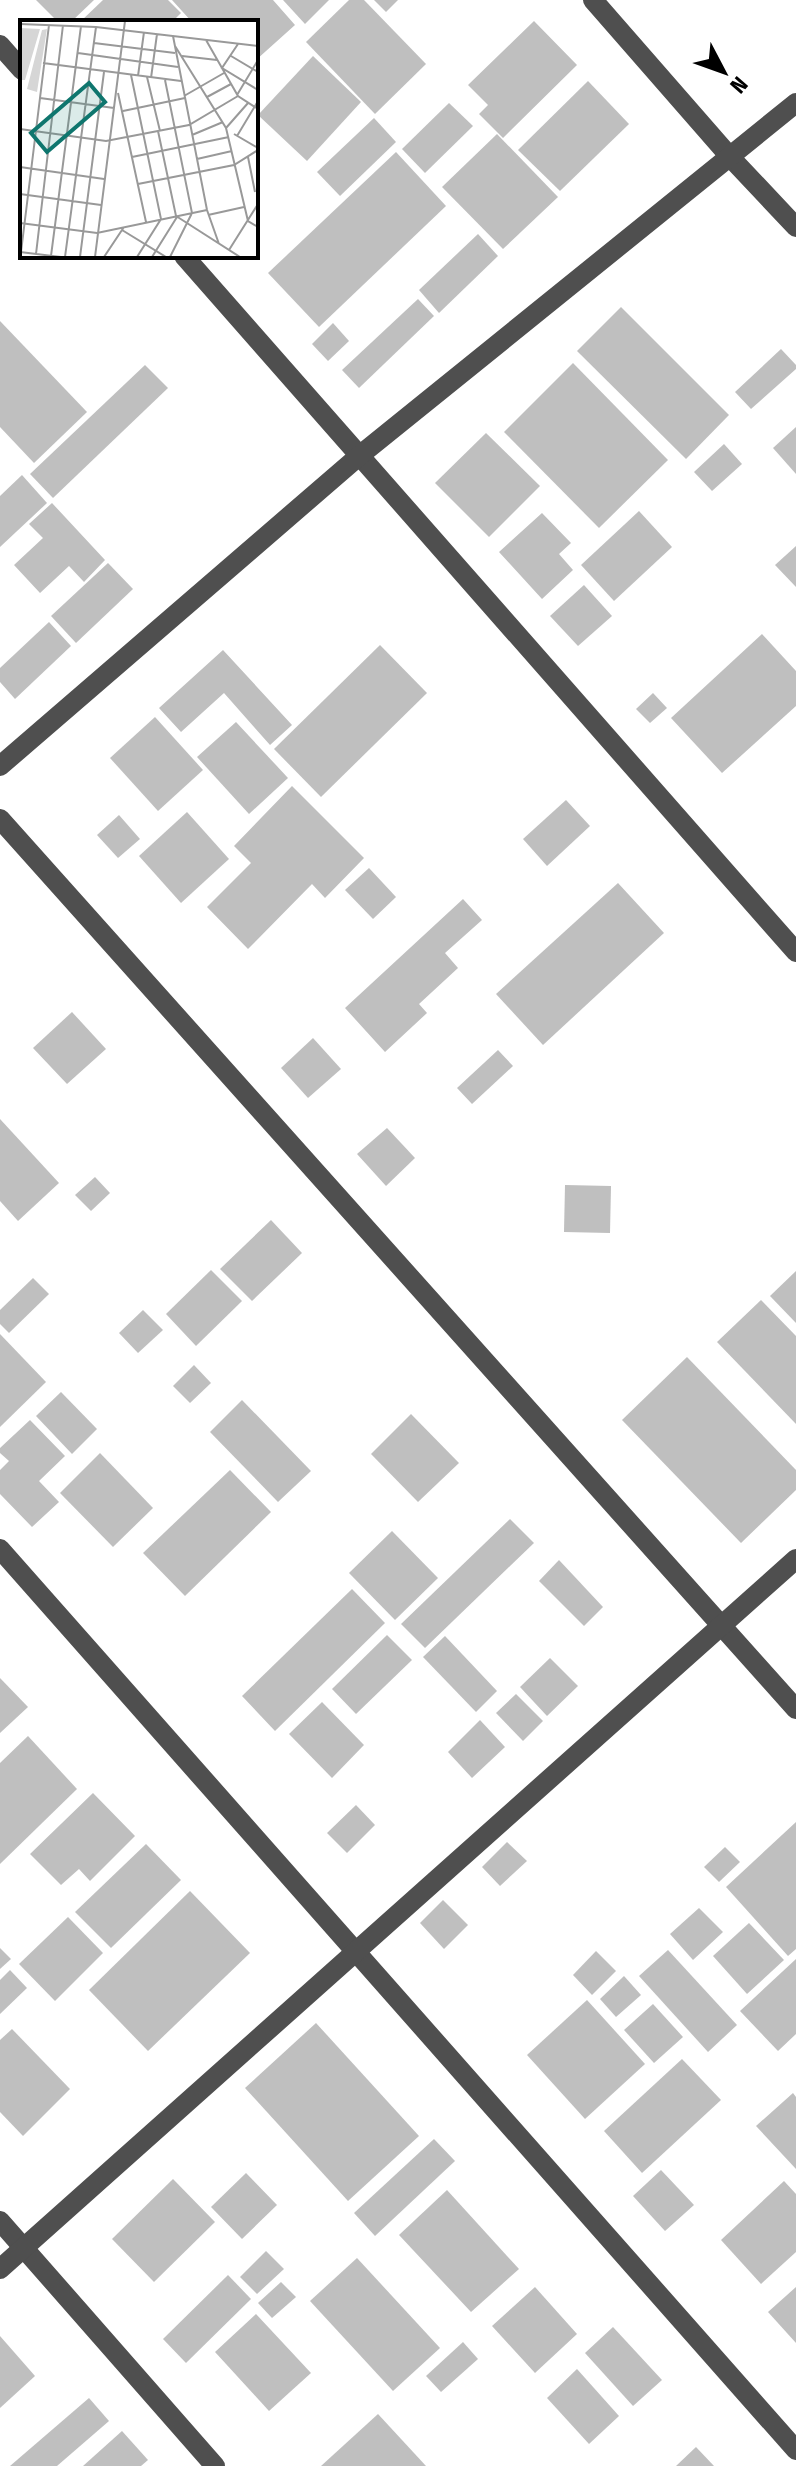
<svg xmlns="http://www.w3.org/2000/svg" width="796" height="2466" font-family="'Fira Sans Condensed',sans-serif">
  <rect width="100%" height="100%" fill="#fff"/>
  <g fill="#bfbfbf">
    <polygon points="36,0 94,0 71,22 58,22"/>
    <polygon points="103,0 168,0 181,13 172,22 80,22"/>
    <polygon points="172,0 273,0 295,25 256,60 256,22 192,22"/>
    <polygon points="283,0 329,0 305,24"/>
    <polygon points="349,0 364,0 426,64 375,114 306,42"/>
    <polygon points="374,0 398,0 386,12"/>
    <polygon points="534,21 577,65 503,138 479,114 488,105 468,85"/>
    <polygon points="313,56 361,102 307,161 258,115"/>
    <polygon points="588,81 629,124 560,191 518,150"/>
    <polygon points="449,103 473,126 425,173 402,149"/>
    <polygon points="374,118 396,142 340,196 317,172"/>
    <polygon points="497,134 558,197 503,249 442,187"/>
    <polygon points="396,152 446,206 319,327 268,273"/>
    <polygon points="478,234 498,256 439,313 419,290"/>
    <polygon points="418,299 434,316 359,388 342,370"/>
    <polygon points="621,307 729,415 686,459 577,351"/>
    <polygon points="0,321 87,412 34,463 0,427"/>
    <polygon points="333,323 349,341 328,361 312,344"/>
    <polygon points="781,349 796,365 796,369 751,409 735,392"/>
    <polygon points="573,363 668,460 599,528 504,432"/>
    <polygon points="145,365 168,388 53,498 30,474"/>
    <polygon points="796,427 796,474 773,448"/>
    <polygon points="486,433 540,486 489,537 435,483"/>
    <polygon points="724,444 742,464 712,491 694,472"/>
    <polygon points="22,475 47,503 0,547 0,496"/>
    <polygon points="52,503 105,560 84,582 69,566 40,593 14,565 43,538 29,524"/>
    <polygon points="639,511 672,547 614,601 581,565"/>
    <polygon points="542,513 571,543 559,554 573,570 542,599 499,552"/>
    <polygon points="796,546 796,587 775,565"/>
    <polygon points="108,563 133,589 76,643 51,616"/>
    <polygon points="584,585 612,616 578,646 550,616"/>
    <polygon points="49,622 71,646 15,699 0,682 0,668"/>
    <polygon points="762,634 796,671 796,706 722,773 671,718"/>
    <polygon points="380,645 427,693 321,797 274,749"/>
    <polygon points="223,650 292,725 270,745 224,693 181,732 159,708"/>
    <polygon points="653,693 667,708 650,723 636,709"/>
    <polygon points="155,717 203,770 158,811 110,758"/>
    <polygon points="236,722 288,778 249,814 197,757"/>
    <polygon points="292,786 364,858 325,898 312,884 248,949 207,907 251,863 234,846"/>
    <polygon points="566,800 590,826 547,866 523,839"/>
    <polygon points="187,812 229,859 181,903 139,856"/>
    <polygon points="119,815 140,839 118,858 97,835"/>
    <polygon points="369,868 396,897 373,919 345,890"/>
    <polygon points="618,883 664,933 543,1045 496,994"/>
    <polygon points="463,899 482,920 445,953 458,968 419,1004 427,1013 385,1052 345,1008"/>
    <polygon points="72,1012 106,1049 67,1084 33,1048"/>
    <polygon points="313,1038 341,1069 308,1098 281,1068"/>
    <polygon points="498,1050 513,1066 472,1104 457,1088"/>
    <polygon points="0,1119 59,1183 18,1221 0,1201"/>
    <polygon points="387,1128 415,1158 386,1186 357,1154"/>
    <polygon points="95,1177 110,1193 91,1211 75,1195"/>
    <polygon points="565,1185 611,1186 610,1233 564,1232"/>
    <polygon points="271,1220 302,1253 252,1301 220,1269"/>
    <polygon points="211,1270 242,1301 196,1346 166,1314"/>
    <polygon points="796,1271 796,1323 770,1296"/>
    <polygon points="33,1278 49,1294 9,1333 0,1324 0,1310"/>
    <polygon points="761,1300 796,1336 796,1424 717,1342"/>
    <polygon points="143,1310 163,1330 138,1353 119,1333"/>
    <polygon points="0,1334 46,1382 0,1427"/>
    <polygon points="687,1357 796,1470 796,1490 741,1543 622,1420"/>
    <polygon points="194,1365 211,1383 190,1403 173,1386"/>
    <polygon points="61,1392 97,1429 72,1454 36,1416"/>
    <polygon points="242,1400 311,1471 278,1502 210,1432"/>
    <polygon points="411,1414 459,1463 418,1502 371,1454"/>
    <polygon points="30,1420 65,1456 39,1481 59,1502 32,1527 0,1494 0,1470 9,1461 0,1453 0,1448"/>
    <polygon points="100,1453 153,1508 113,1547 60,1493"/>
    <polygon points="230,1470 271,1512 185,1596 143,1553"/>
    <polygon points="510,1519 534,1543 425,1648 401,1624"/>
    <polygon points="392,1531 438,1578 395,1620 349,1573"/>
    <polygon points="559,1560 603,1607 584,1626 539,1581"/>
    <polygon points="352,1589 385,1623 275,1731 242,1696"/>
    <polygon points="387,1635 412,1660 356,1714 332,1689"/>
    <polygon points="445,1636 497,1691 476,1712 423,1657"/>
    <polygon points="550,1658 578,1686 547,1716 520,1687"/>
    <polygon points="0,1678 28,1707 0,1733"/>
    <polygon points="516,1694 543,1721 523,1741 496,1713"/>
    <polygon points="322,1702 364,1745 332,1778 289,1734"/>
    <polygon points="480,1720 505,1747 472,1778 448,1752"/>
    <polygon points="28,1736 77,1789 0,1864 0,1763"/>
    <polygon points="93,1793 135,1836 90,1881 79,1869 61,1885 30,1854"/>
    <polygon points="356,1805 375,1825 347,1853 327,1833"/>
    <polygon points="796,1822 796,1949 788,1956 726,1887"/>
    <polygon points="507,1842 527,1861 500,1886 482,1867"/>
    <polygon points="146,1844 181,1880 111,1948 75,1912"/>
    <polygon points="725,1847 740,1862 719,1882 704,1867"/>
    <polygon points="190,1891 250,1953 148,2051 89,1990"/>
    <polygon points="443,1900 468,1925 444,1949 420,1923"/>
    <polygon points="699,1908 723,1932 693,1960 670,1934"/>
    <polygon points="68,1917 103,1953 55,2001 19,1964"/>
    <polygon points="749,1923 784,1960 747,1994 713,1956"/>
    <polygon points="0,1948 11,1959 0,1969"/>
    <polygon points="668,1950 737,2025 708,2052 639,1976"/>
    <polygon points="596,1951 616,1971 592,1995 573,1975"/>
    <polygon points="796,1959 796,2034 778,2051 740,2011"/>
    <polygon points="10,1970 27,1988 0,2014 0,1980"/>
    <polygon points="624,1976 641,1995 616,2017 600,1999"/>
    <polygon points="587,2000 645,2064 585,2119 527,2055"/>
    <polygon points="653,2004 683,2037 654,2063 624,2030"/>
    <polygon points="316,2023 419,2136 348,2201 245,2088"/>
    <polygon points="12,2029 70,2089 23,2136 0,2112 0,2040"/>
    <polygon points="682,2059 721,2100 642,2173 604,2131"/>
    <polygon points="793,2093 796,2097 796,2169 756,2126"/>
    <polygon points="434,2139 455,2161 375,2236 354,2213"/>
    <polygon points="661,2170 694,2205 665,2231 633,2196"/>
    <polygon points="246,2173 277,2205 242,2239 211,2207"/>
    <polygon points="173,2179 215,2222 154,2282 112,2239"/>
    <polygon points="784,2181 796,2194 796,2252 761,2284 721,2240"/>
    <polygon points="447,2190 519,2269 471,2312 399,2235"/>
    <polygon points="266,2251 284,2269 257,2294 240,2277"/>
    <polygon points="357,2258 440,2348 393,2391 310,2301"/>
    <polygon points="228,2275 251,2299 186,2363 163,2339"/>
    <polygon points="281,2282 296,2297 272,2318 258,2303"/>
    <polygon points="535,2287 577,2334 535,2373 492,2326"/>
    <polygon points="796,2287 796,2343 768,2312"/>
    <polygon points="256,2314 311,2373 269,2411 215,2352"/>
    <polygon points="613,2327 662,2380 633,2406 585,2353"/>
    <polygon points="0,2336 35,2376 0,2408"/>
    <polygon points="463,2342 478,2359 441,2392 426,2376"/>
    <polygon points="577,2369 619,2416 589,2444 547,2398"/>
    <polygon points="89,2398 109,2421 57,2466 10,2466"/>
    <polygon points="378,2414 426,2466 321,2466"/>
    <polygon points="122,2431 148,2460 141,2466 83,2466"/>
    <polygon points="696,2447 714,2466 676,2466"/>
  </g>
  <g fill="none" stroke-linecap="round" stroke-linejoin="round">
    <g stroke="#4f4f4f" stroke-width="20">
      <polyline points="593,0 731,158 796,227"/>
      <polyline points="0,45 22,70"/>
      <polyline points="184,256 796,952"/>
      <polyline points="0,766 359,456 796,103"/>
      <polyline points="0,819 796,1709"/>
      <polyline points="0,1549 796,2450"/>
      <polyline points="0,2221 215,2466"/>
      <polyline points="0,2269 796,1559"/>
    </g>
  </g>
  <g transform="translate(20 20)">
    <rect width="238" height="238" fill="#fff"/>
    <path d="M 0,8 L 20,9 L 5,60 L 0,60 ZM 27,9 L 19,59 L 17,72 L 7,69 L 22,10 Z" fill="#d6d6d6"/>
    <path fill="none" stroke="#999" stroke-width="2" d="M 0,4 L 76,7 L 238,26M 153,16 L 187,190 L 199,224M 186,20 L 218,76 L 238,89M 74,23 L 155,33M 218,24 L 202,48 L 238,70M 155,26 L 206,108 L 228,201 L 238,207M 58,33 L 158,47M 162,36 L 197,40M 211,36 L 238,52M 23,43 L 161,61M 111,55 L 141,199 L 117,237M 118,56 L 124,12M 127,57 L 140,111M 131,58 L 137,14M 145,60 L 172,193 L 150,237M 98,73 L 126,202M 217,75 L 238,40M 164,76 L 204,53M 187,77 L 211,64M 20,78 L 94,88M 103,91 L 165,78M 206,108 L 228,83M 0,109 L 86,121 L 169,105 L 218,76M 138,111 L 156,196 L 220,237M 214,114 L 238,128M 172,115 L 203,102M 217,116 L 238,81M 112,137 L 209,117M 228,137 L 235,172M 177,139 L 212,131M 0,147 L 84,159M 118,164 L 214,145 L 238,130M 0,174 L 81,185M 188,195 L 224,187M 0,203 L 77,213 L 187,190M 102,210 L 146,237M 209,230 L 238,184M 0,232 L 41,237M 1,232 L 29,5M 16,234 L 43,5M 31,236 L 61,6M 45,237 L 76,7M 60,237 L 84,52M 75,237 L 105,1M 84,237 L 104,207M 132,237 L 157,197"/>
    <path fill="#0f766e" fill-opacity="0.15" stroke="#0f766e" stroke-width="4" d="M 69,63 L 85,82 L 27,132 L 11,113 Z"/>
    <rect width="238" height="238" fill="none" stroke="#000" stroke-width="4"/>
  </g>
  <g transform="translate(724 72) rotate(131)" stroke="#ffffff" stroke-width="6" paint-order="stroke">
  <path d="M0-6L14 30L0 20L-14 30Z" fill="#000000"/>
  <text y="-12" font-size="22" font-weight="bold" text-anchor="middle" fill="#000000">N</text>
  </g>
</svg>
